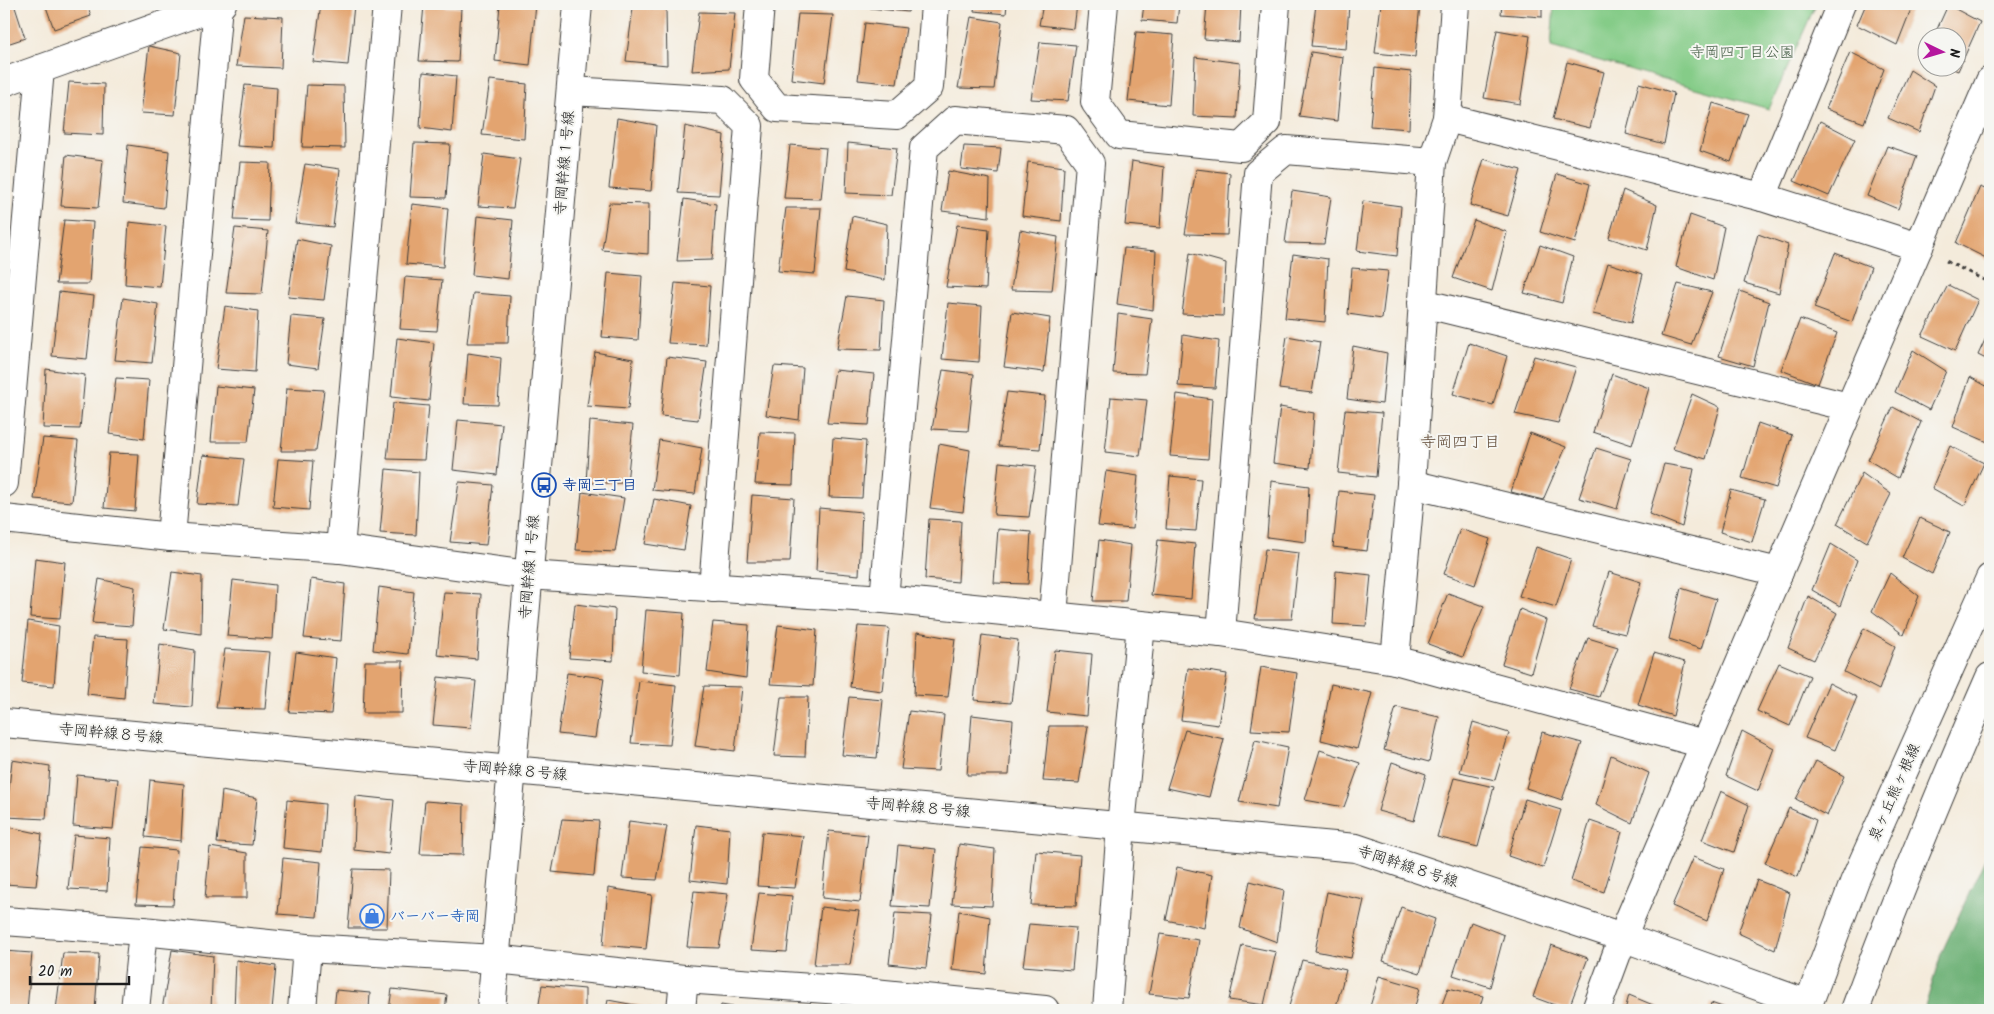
<svg xmlns="http://www.w3.org/2000/svg" width="1994" height="1014" font-family="Kalam,'Klee One',sans-serif">
  <rect width="100%" height="100%" fill="#f6f6f2"/>
  <filter id="ink" filterUnits="userSpaceOnUse"><feTurbulence type="fractalNoise" baseFrequency=".02" numOctaves="2"/><feDisplacementMap in="SourceGraphic" scale="10" xChannelSelector="R" yChannelSelector="G"/><feConvolveMatrix kernelMatrix="1 2 1 2 8 2 1 2 1" color-interpolation-filters="sRGB"/></filter>
  <filter id="wash" filterUnits="userSpaceOnUse"><feTurbulence type="fractalNoise" baseFrequency=".0096" numOctaves="4" result="noise"/><feDisplacementMap in="SourceGraphic" scale="20" xChannelSelector="R" yChannelSelector="G"/><feGaussianBlur stdDeviation="1.12" result="paint"/><feColorMatrix in="noise" values="0 0 0 0 0 0 0 0 0 0 0 0 0 0 0 0 0 1.4 0 .05"/><feComposite in="paint" operator="in"/></filter>
  <g filter="url(#wash)">
    <rect width="100%" height="100%" fill="#f4ebdb"/>
    <polygon fill="#85cc88" stroke="#507452" points="1554,4 1816,4 1769,109 1551,47"/>
    <polygon fill="#6cb074" stroke="#446648" points="1990,848 1990,1010 1924,1010 1941,954"/>
    <g id="blocks">
      <g fill="#e3a470">
        <polygon points="4,4 14,4 25,38 4,45"/>
        <polygon points="45,4 87,4 91,16 54,29"/>
        <polygon points="321,4 354,5 348,65 313,62"/>
        <polygon points="500,4 536,4 530,65 495,61"/>
        <polygon points="820,4 836,4 836,7 820,5"/>
        <polygon points="870,4 909,4 908,12 870,8"/>
        <polygon points="975,4 1007,4 1006,14 974,11"/>
        <polygon points="1043,4 1077,4 1074,29 1039,25"/>
        <polygon points="1144,4 1179,4 1177,23 1142,20"/>
        <polygon points="1207,4 1241,4 1239,42 1204,39"/>
        <polygon points="1316,4 1349,4 1346,49 1311,46"/>
        <polygon points="1381,4 1420,4 1415,57 1375,53"/>
        <polygon points="1502,4 1542,4 1542,17 1501,14"/>
        <polygon points="1866,4 1913,4 1897,45 1857,25"/>
        <polygon points="424,5 461,8 458,62 419,61"/>
        <polygon points="1948,5 1980,22 1958,71 1951,68 1956,68 1956,38 1933,38"/>
        <polygon points="633,8 666,9 667,65 626,61"/>
        <polygon points="699,12 735,13 729,69 692,71"/>
        <polygon points="798,14 833,15 824,83 791,79"/>
        <polygon points="244,15 283,17 281,68 236,66"/>
        <polygon points="971,17 1002,22 994,89 958,88"/>
        <polygon points="865,23 906,28 897,84 858,80"/>
        <polygon points="1497,30 1530,36 1520,104 1484,98"/>
        <polygon points="1136,32 1174,35 1169,105 1128,101"/>
        <polygon points="1040,42 1076,45 1068,101 1031,99"/>
        <polygon points="149,46 181,53 175,115 141,113"/>
        <polygon points="1311,52 1343,57 1337,121 1299,116"/>
        <polygon points="1850,52 1884,69 1864,123 1826,109"/>
        <polygon points="1195,57 1240,63 1237,118 1193,116"/>
        <polygon points="1567,62 1604,72 1590,128 1553,119"/>
        <polygon points="1375,68 1411,72 1409,129 1370,126"/>
        <polygon points="1910,70 1935,86 1919,132 1888,118"/>
        <polygon points="423,72 456,76 452,132 420,128"/>
        <polygon points="490,80 527,84 524,139 482,135"/>
        <polygon points="69,82 104,84 103,135 64,133"/>
        <polygon points="1639,83 1674,93 1664,144 1626,134"/>
        <polygon points="245,85 277,88 274,148 237,146"/>
        <polygon points="307,85 344,86 345,148 302,147"/>
        <polygon points="1713,103 1748,114 1731,162 1700,151"/>
        <polygon points="617,118 656,125 651,191 609,188"/>
        <polygon points="1820,121 1855,139 1829,196 1794,181"/>
        <polygon points="685,126 724,135 719,195 678,193"/>
        <polygon points="414,143 450,144 446,198 410,197"/>
        <polygon points="848,143 897,148 891,195 846,193"/>
        <polygon points="128,145 169,151 164,208 123,203"/>
        <polygon points="790,145 826,148 821,199 784,198"/>
        <polygon points="964,146 1001,148 998,173 961,169"/>
        <polygon points="1887,146 1917,156 1898,209 1867,196"/>
        <polygon points="484,154 520,159 513,208 478,206"/>
        <polygon points="66,155 103,160 98,208 61,206"/>
        <polygon points="1484,159 1521,170 1508,216 1470,205"/>
        <polygon points="1132,161 1164,167 1160,228 1125,225"/>
        <polygon points="240,162 270,163 268,221 234,220"/>
        <polygon points="1028,162 1064,167 1061,221 1022,216"/>
        <polygon points="305,164 340,169 333,227 295,223"/>
        <polygon points="1196,169 1230,173 1227,235 1185,234"/>
        <polygon points="948,171 990,179 989,217 942,211"/>
        <polygon points="1557,174 1590,184 1575,243 1540,232"/>
        <polygon points="1980,187 1990,191 1990,260 1956,243"/>
        <polygon points="1623,190 1657,205 1647,250 1609,238"/>
        <polygon points="1292,191 1331,197 1324,244 1285,243"/>
        <polygon points="684,199 716,204 712,260 677,261"/>
        <polygon points="1363,201 1401,206 1397,256 1357,251"/>
        <polygon points="609,203 649,204 648,254 602,250"/>
        <polygon points="412,204 448,208 443,267 406,264"/>
        <polygon points="786,208 821,208 815,274 778,271"/>
        <polygon points="1690,215 1724,227 1713,280 1676,267"/>
        <polygon points="477,216 513,220 508,279 472,275"/>
        <polygon points="852,216 887,224 885,280 844,272"/>
        <polygon points="64,220 93,222 89,284 56,284"/>
        <polygon points="1474,220 1507,232 1492,291 1453,278"/>
        <polygon points="129,222 166,226 160,287 125,284"/>
        <polygon points="957,225 989,229 986,289 946,287"/>
        <polygon points="235,228 268,231 262,294 226,293"/>
        <polygon points="1020,230 1058,237 1052,291 1011,290"/>
        <polygon points="1758,234 1788,245 1779,293 1744,283"/>
        <polygon points="297,239 331,246 324,300 288,297"/>
        <polygon points="1540,245 1573,257 1562,303 1524,293"/>
        <polygon points="1124,248 1156,251 1153,310 1117,304"/>
        <polygon points="1190,253 1226,263 1223,316 1182,314"/>
        <polygon points="1835,253 1871,267 1852,322 1814,308"/>
        <polygon points="1293,254 1328,259 1325,322 1285,318"/>
        <polygon points="1608,263 1643,274 1631,323 1593,314"/>
        <polygon points="1352,268 1388,271 1382,319 1348,314"/>
        <polygon points="608,273 642,276 638,340 602,337"/>
        <polygon points="405,277 442,280 437,331 400,329"/>
        <polygon points="675,283 710,286 706,345 668,343"/>
        <polygon points="1678,284 1712,292 1691,345 1661,336"/>
        <polygon points="1948,285 1978,300 1955,351 1922,336"/>
        <polygon points="1740,291 1769,302 1753,366 1719,356"/>
        <polygon points="59,292 94,296 87,359 52,356"/>
        <polygon points="473,293 510,296 508,343 467,343"/>
        <polygon points="847,296 884,300 881,350 837,349"/>
        <polygon points="123,298 158,304 152,363 115,360"/>
        <polygon points="948,303 982,306 979,362 942,359"/>
        <polygon points="225,306 258,311 255,372 216,369"/>
        <polygon points="1012,312 1050,318 1044,372 1004,367"/>
        <polygon points="1118,314 1152,319 1145,374 1113,373"/>
        <polygon points="291,316 325,319 318,368 286,364"/>
        <polygon points="1800,319 1837,333 1818,384 1781,370"/>
        <polygon points="1990,329 1990,361 1978,355"/>
        <polygon points="1183,335 1219,341 1215,388 1178,386"/>
        <polygon points="1287,336 1320,342 1312,393 1279,389"/>
        <polygon points="397,338 434,343 429,401 391,397"/>
        <polygon points="1469,343 1507,356 1493,405 1453,394"/>
        <polygon points="1353,346 1387,353 1382,404 1347,399"/>
        <polygon points="1913,350 1946,371 1929,410 1895,392"/>
        <polygon points="595,352 633,359 628,409 587,406"/>
        <polygon points="468,353 501,358 498,405 464,404"/>
        <polygon points="1534,356 1576,367 1558,423 1515,414"/>
        <polygon points="667,357 707,362 698,420 661,416"/>
        <polygon points="774,366 803,368 799,420 766,415"/>
        <polygon points="46,369 85,375 80,429 43,428"/>
        <polygon points="835,370 874,374 869,425 827,423"/>
        <polygon points="943,370 974,374 968,431 932,429"/>
        <polygon points="1612,374 1649,388 1632,445 1593,432"/>
        <polygon points="1970,377 1990,388 1990,443 1953,427"/>
        <polygon points="116,378 149,380 144,439 109,434"/>
        <polygon points="216,386 254,390 248,442 211,442"/>
        <polygon points="287,388 324,390 316,451 281,451"/>
        <polygon points="1007,392 1045,396 1040,449 998,446"/>
        <polygon points="1177,394 1212,399 1208,459 1170,456"/>
        <polygon points="1692,394 1720,407 1706,459 1673,449"/>
        <polygon points="1111,397 1147,400 1140,456 1105,452"/>
        <polygon points="393,403 429,406 424,460 387,459"/>
        <polygon points="1280,407 1314,413 1310,468 1273,463"/>
        <polygon points="1893,407 1921,422 1898,478 1868,460"/>
        <polygon points="1345,410 1382,413 1376,477 1338,473"/>
        <polygon points="458,420 502,424 497,475 453,470"/>
        <polygon points="590,421 633,425 627,483 586,483"/>
        <polygon points="1758,423 1792,435 1776,488 1742,478"/>
        <polygon points="760,432 795,433 793,485 755,484"/>
        <polygon points="1530,433 1566,447 1543,500 1511,492"/>
        <polygon points="43,438 78,441 72,502 34,499"/>
        <polygon points="833,438 866,441 862,498 829,497"/>
        <polygon points="659,440 702,448 695,494 652,490"/>
        <polygon points="939,444 970,450 963,512 930,508"/>
        <polygon points="1950,446 1984,463 1964,506 1932,488"/>
        <polygon points="1596,448 1631,459 1617,509 1579,498"/>
        <polygon points="109,453 139,454 135,511 104,508"/>
        <polygon points="203,455 244,459 238,506 197,504"/>
        <polygon points="278,459 313,461 309,510 273,507"/>
        <polygon points="999,462 1036,466 1029,517 994,515"/>
        <polygon points="1664,464 1694,469 1682,527 1649,514"/>
        <polygon points="386,469 419,472 416,535 380,533"/>
        <polygon points="1106,471 1138,476 1133,529 1098,526"/>
        <polygon points="1862,473 1891,494 1867,542 1837,524"/>
        <polygon points="1170,476 1201,479 1196,531 1166,529"/>
        <polygon points="1271,481 1309,486 1306,542 1267,537"/>
        <polygon points="459,482 493,485 486,545 450,542"/>
        <polygon points="1731,490 1765,499 1752,542 1720,532"/>
        <polygon points="1339,491 1374,495 1367,551 1333,547"/>
        <polygon points="582,492 624,498 615,552 576,550"/>
        <polygon points="752,495 794,498 790,562 747,562"/>
        <polygon points="654,499 691,506 684,550 645,544"/>
        <polygon points="819,508 862,512 859,575 816,571"/>
        <polygon points="1920,518 1950,532 1932,574 1902,558"/>
        <polygon points="929,519 961,521 958,582 925,579"/>
        <polygon points="998,529 1031,532 1028,584 994,583"/>
        <polygon points="1460,529 1490,539 1475,585 1444,574"/>
        <polygon points="1099,540 1131,545 1126,601 1093,601"/>
        <polygon points="1158,540 1195,544 1191,599 1151,595"/>
        <polygon points="1831,544 1857,560 1840,606 1812,590"/>
        <polygon points="1536,547 1571,559 1556,607 1519,596"/>
        <polygon points="1265,549 1299,553 1292,619 1255,619"/>
        <polygon points="35,558 65,562 60,619 30,617"/>
        <polygon points="1336,571 1371,575 1366,626 1333,624"/>
        <polygon points="172,572 202,576 201,634 164,629"/>
        <polygon points="1609,572 1641,582 1625,634 1592,626"/>
        <polygon points="1890,573 1919,596 1904,635 1872,611"/>
        <polygon points="99,579 135,587 132,626 92,623"/>
        <polygon points="311,579 345,584 341,641 304,638"/>
        <polygon points="233,580 275,585 272,639 227,636"/>
        <polygon points="379,587 414,592 408,654 373,650"/>
        <polygon points="1681,588 1716,599 1701,649 1669,639"/>
        <polygon points="444,592 481,594 477,659 437,655"/>
        <polygon points="1448,593 1484,606 1463,657 1428,644"/>
        <polygon points="1808,596 1837,613 1814,660 1788,648"/>
        <polygon points="575,604 615,609 613,661 569,658"/>
        <polygon points="1520,609 1546,620 1531,673 1502,664"/>
        <polygon points="646,610 684,613 680,675 641,671"/>
        <polygon points="28,621 59,626 54,686 22,683"/>
        <polygon points="713,622 749,625 746,678 707,672"/>
        <polygon points="778,625 817,630 813,686 770,684"/>
        <polygon points="858,626 889,628 882,691 850,687"/>
        <polygon points="1864,628 1895,646 1879,690 1844,672"/>
        <polygon points="917,632 955,639 948,697 914,695"/>
        <polygon points="982,635 1018,640 1011,703 974,700"/>
        <polygon points="93,637 128,639 124,698 87,694"/>
        <polygon points="1588,638 1618,647 1599,697 1569,689"/>
        <polygon points="160,644 195,650 192,707 154,704"/>
        <polygon points="225,649 270,652 265,709 216,708"/>
        <polygon points="1055,650 1092,654 1087,716 1047,712"/>
        <polygon points="296,652 336,658 331,714 289,712"/>
        <polygon points="1654,653 1685,662 1673,716 1638,705"/>
        <polygon points="365,661 403,661 402,713 363,713"/>
        <polygon points="1779,663 1810,676 1790,726 1757,711"/>
        <polygon points="1261,667 1297,673 1289,732 1251,730"/>
        <polygon points="1188,668 1227,674 1218,725 1181,720"/>
        <polygon points="567,673 604,678 595,738 558,734"/>
        <polygon points="438,677 476,681 471,728 433,725"/>
        <polygon points="639,681 676,685 670,745 631,743"/>
        <polygon points="1829,683 1857,697 1835,750 1805,738"/>
        <polygon points="1331,684 1372,693 1357,749 1321,740"/>
        <polygon points="704,686 742,687 735,751 695,746"/>
        <polygon points="781,697 808,697 805,757 774,756"/>
        <polygon points="849,697 883,700 877,758 842,755"/>
        <polygon points="1396,707 1439,717 1429,762 1384,750"/>
        <polygon points="909,711 944,715 938,771 901,769"/>
        <polygon points="972,715 1013,720 1009,775 967,775"/>
        <polygon points="1473,722 1509,733 1495,780 1460,772"/>
        <polygon points="1049,726 1088,726 1079,783 1043,781"/>
        <polygon points="1185,730 1224,739 1209,797 1167,788"/>
        <polygon points="1742,731 1774,748 1758,791 1726,776"/>
        <polygon points="1542,732 1582,743 1562,800 1526,788"/>
        <polygon points="1255,740 1288,747 1277,808 1239,802"/>
        <polygon points="1320,750 1360,763 1344,807 1305,800"/>
        <polygon points="1611,755 1649,773 1632,823 1596,805"/>
        <polygon points="12,760 50,766 46,819 6,817"/>
        <polygon points="1816,761 1844,776 1827,816 1796,799"/>
        <polygon points="1392,762 1426,774 1414,821 1378,811"/>
        <polygon points="77,775 118,779 113,829 73,826"/>
        <polygon points="1454,778 1494,787 1478,847 1437,837"/>
        <polygon points="150,780 184,784 181,841 145,837"/>
        <polygon points="222,791 257,798 252,845 217,843"/>
        <polygon points="1721,791 1749,805 1734,852 1702,840"/>
        <polygon points="356,796 394,800 389,854 354,850"/>
        <polygon points="1525,799 1561,810 1543,868 1508,856"/>
        <polygon points="287,800 325,804 322,852 283,848"/>
        <polygon points="425,801 464,804 463,855 420,854"/>
        <polygon points="1789,808 1816,820 1798,877 1765,863"/>
        <polygon points="562,819 599,821 594,876 552,872"/>
        <polygon points="629,821 667,826 657,880 622,878"/>
        <polygon points="1590,821 1622,832 1604,892 1571,881"/>
        <polygon points="696,825 730,829 727,884 690,880"/>
        <polygon points="4,826 42,834 36,886 4,884"/>
        <polygon points="829,831 868,835 860,902 822,898"/>
        <polygon points="762,832 803,836 795,888 757,886"/>
        <polygon points="74,835 110,838 107,891 68,889"/>
        <polygon points="959,844 995,849 992,906 952,904"/>
        <polygon points="898,845 936,849 930,908 892,906"/>
        <polygon points="142,847 177,850 173,905 136,904"/>
        <polygon points="210,847 247,853 247,898 205,898"/>
        <polygon points="1036,851 1080,855 1076,906 1031,905"/>
        <polygon points="1693,857 1724,869 1707,921 1672,906"/>
        <polygon points="283,858 321,862 317,917 278,914"/>
        <polygon points="1177,867 1212,875 1204,928 1166,920"/>
        <polygon points="353,869 389,870 387,928 348,928"/>
        <polygon points="1757,880 1790,893 1775,950 1738,933"/>
        <polygon points="1250,881 1284,890 1277,942 1240,928"/>
        <polygon points="608,888 652,895 646,949 603,945"/>
        <polygon points="694,891 728,894 719,948 687,947"/>
        <polygon points="1327,892 1364,900 1351,958 1315,951"/>
        <polygon points="759,893 793,896 787,952 751,950"/>
        <polygon points="821,907 859,911 850,965 814,965"/>
        <polygon points="1401,907 1435,919 1420,973 1383,961"/>
        <polygon points="959,911 990,917 986,974 952,970"/>
        <polygon points="895,913 932,915 926,968 889,964"/>
        <polygon points="1471,922 1504,935 1490,987 1453,975"/>
        <polygon points="1029,924 1076,928 1072,970 1023,966"/>
        <polygon points="1160,934 1199,940 1189,998 1149,994"/>
        <polygon points="1242,945 1276,952 1264,1005 1229,1000"/>
        <polygon points="1551,945 1588,958 1568,1010 1533,997"/>
        <polygon points="172,950 213,956 211,1010 162,1010"/>
        <polygon points="4,951 32,953 27,1010 4,1010"/>
        <polygon points="63,953 99,954 95,1010 56,1010"/>
        <polygon points="236,960 276,966 272,1010 234,1010"/>
        <polygon points="1302,960 1346,970 1335,1010 1288,1010"/>
        <polygon points="1379,976 1420,988 1414,1010 1369,1010"/>
        <polygon points="542,985 585,989 585,1010 538,1010"/>
        <polygon points="1448,988 1483,996 1479,1010 1440,1010"/>
        <polygon points="392,989 447,995 445,1010 389,1010"/>
        <polygon points="336,990 370,993 369,1010 334,1010"/>
        <polygon points="1629,995 1665,1010 1625,1010"/>
        <polygon points="608,1000 651,1008 651,1010 606,1010"/>
        <polygon points="1711,1003 1731,1010 1709,1010"/>
        <polygon points="721,1005 745,1009 745,1010 720,1010"/>
      </g>
    </g>
  </g>
  <g filter="url(#ink)">
    <use href="#blocks" fill-opacity="0" stroke="#3c3b39" stroke-width="1"/>
    <g fill="none" stroke-linecap="round" stroke-linejoin="round">
      <g stroke="#3c3b39" stroke-width="30">
        <g id="minor">
          <polyline points="760,4 754,79 777,108 897,115 929,87 935,4"/>
          <polyline points="1104,4 1095,102 1119,135 1241,147 1267,122 1276,4"/>
          <polyline points="1455,4 1447,118 1432,162 1411,484 1395,660 1704,744"/>
          <polyline points="4,82 222,4"/>
          <polyline points="571,91 723,100 749,126 713,588"/>
          <polyline points="1447,118 1762,197 1919,247"/>
          <polyline points="1762,197 1841,4"/>
          <polyline points="1422,303 1849,407"/>
          <polyline points="4,483 40,69"/>
          <polyline points="1411,484 1779,572"/>
          <polyline points="4,519 171,537 340,549 528,575 884,599 1221,633 1395,660"/>
          <polyline points="171,537 218,5"/>
          <polyline points="340,549 387,4"/>
          <polyline points="884,599 924,148 955,120 1066,130 1090,163 1053,616"/>
          <polyline points="1221,633 1258,173 1286,150 1432,162"/>
          <polyline points="4,723 1356,848 1622,937 1808,1004"/>
          <polyline points="4,921 143,931 307,948 495,959 684,979 854,991 1045,1010"/>
          <polyline points="135,1010 143,931"/>
          <polyline points="302,1010 307,948"/>
          <polyline points="491,1010 578,4"/>
          <polyline points="681,1010 684,979"/>
          <polyline points="1107,1010 1121,826 1141,625"/>
          <polyline points="1596,1010 1630,918 1990,81"/>
        </g>
      </g>
      <g stroke="#3c3b39" stroke-width="30">
        <g id="major">
          <polyline points="1806,1010 1855,880 1990,578"/>
          <path d="M 1855,1010 C 1896,898 1942,787 1990,677"/>
        </g>
      </g>
      <polyline stroke="#3c3b39" stroke-width="3" stroke-dasharray="4 4" stroke-linecap="butt" points="1946,261 1990,283"/>
      <use href="#minor" stroke="#fff" stroke-width="28"/>
      <use href="#major" stroke="#fff" stroke-width="28"/>
    </g>
  </g>
  <defs>
    <g id="bus-ring" transform="scale(1.25)"><circle r="9.5" fill="#f6f6f2" stroke="#1a4fb4" stroke-width="1.5"/><path d="M-5-6H5V4H4V6H2V4H-2V6H-4V4H-5ZM-3.5-4V0h7V-4ZM-3.5 1.2v1.5H-2V1.2ZM2 1.2v1.5H3.5V1.2Z" fill="#1a4fb4"/></g>
    <g id="shop-ring" transform="scale(1.25)"><circle r="9.5" fill="#f6f6f2" stroke="#3f7fe0" stroke-width="1.5"/><path d="M-5-2.5h2.3a2.7 3.5 0 0 1 5.4 0H5L5.5 6h-11ZM-1.5-2.5h3a1.5 2.3 0 0 0-3 0Z" fill="#3f7fe0"/></g>
  </defs>
  <g fill-rule="evenodd">
    <use href="#bus-ring" x="544" y="485"/>
    <use href="#shop-ring" x="372" y="916"/>
  </g>
  <g text-anchor="middle" stroke-width="4" stroke-linejoin="round" paint-order="stroke">
    <g font-size="15" fill="#415a42" stroke="#f6f6f2">
      <text x="1742" y="57">寺岡四丁目公園</text>
    </g>
    <g font-size="15" fill="#1c1c1c" stroke="#f6f6f2">
      <text transform="translate(564 163) rotate(-85)" y="5">寺岡幹線１号線</text>
      <text transform="translate(529 567) rotate(-85)" y="5">寺岡幹線１号線</text>
      <text transform="translate(111 733) rotate(5)" y="5">寺岡幹線８号線</text>
      <text transform="translate(515 770) rotate(5)" y="5">寺岡幹線８号線</text>
      <text transform="translate(1894 792) rotate(-66)" y="5">泉ヶ丘熊ヶ根線</text>
      <text transform="translate(918 807) rotate(5)" y="5">寺岡幹線８号線</text>
      <text transform="translate(1408 866) rotate(18)" y="5">寺岡幹線８号線</text>
    </g>
    <g font-size="15" font-weight="bold" fill="#164399" stroke="#f6f6f2" text-anchor="start">
      <text x="562" y="490">寺岡三丁目</text>
    </g>
    <g font-size="15" font-weight="bold" fill="#366cbe" stroke="#f6f6f2" text-anchor="start">
      <text x="390" y="921">バーバー寺岡</text>
    </g>
    <g font-size="16" fill="#624c39" stroke="#f6f6f2">
      <text x="1460" y="447">寺岡四丁目</text>
    </g>
  </g>
  <rect width="1994" height="1014" fill="none" stroke="#f6f6f2" stroke-width="20"/>
  <g transform="translate(1942 52) rotate(95)"><circle r="24" fill="#f6f6f2" stroke="#9f9f9c"/>
  <path d="M0-4L9 19L0 12L-9 19Z" fill="#b5179e"/>
  <text y="-8" font-size="14" font-weight="bold" text-anchor="middle" fill="#1c1c1c">N</text>
  </g>
  <path d="M30 976v8h99v-8" fill="none" stroke="#1c1c1c" stroke-width="2.5"/>
  <text x="38" y="976" font-size="15" fill="#1c1c1c" stroke="#f6f6f2" stroke-width="4" paint-order="stroke">20 m</text>
</svg>
